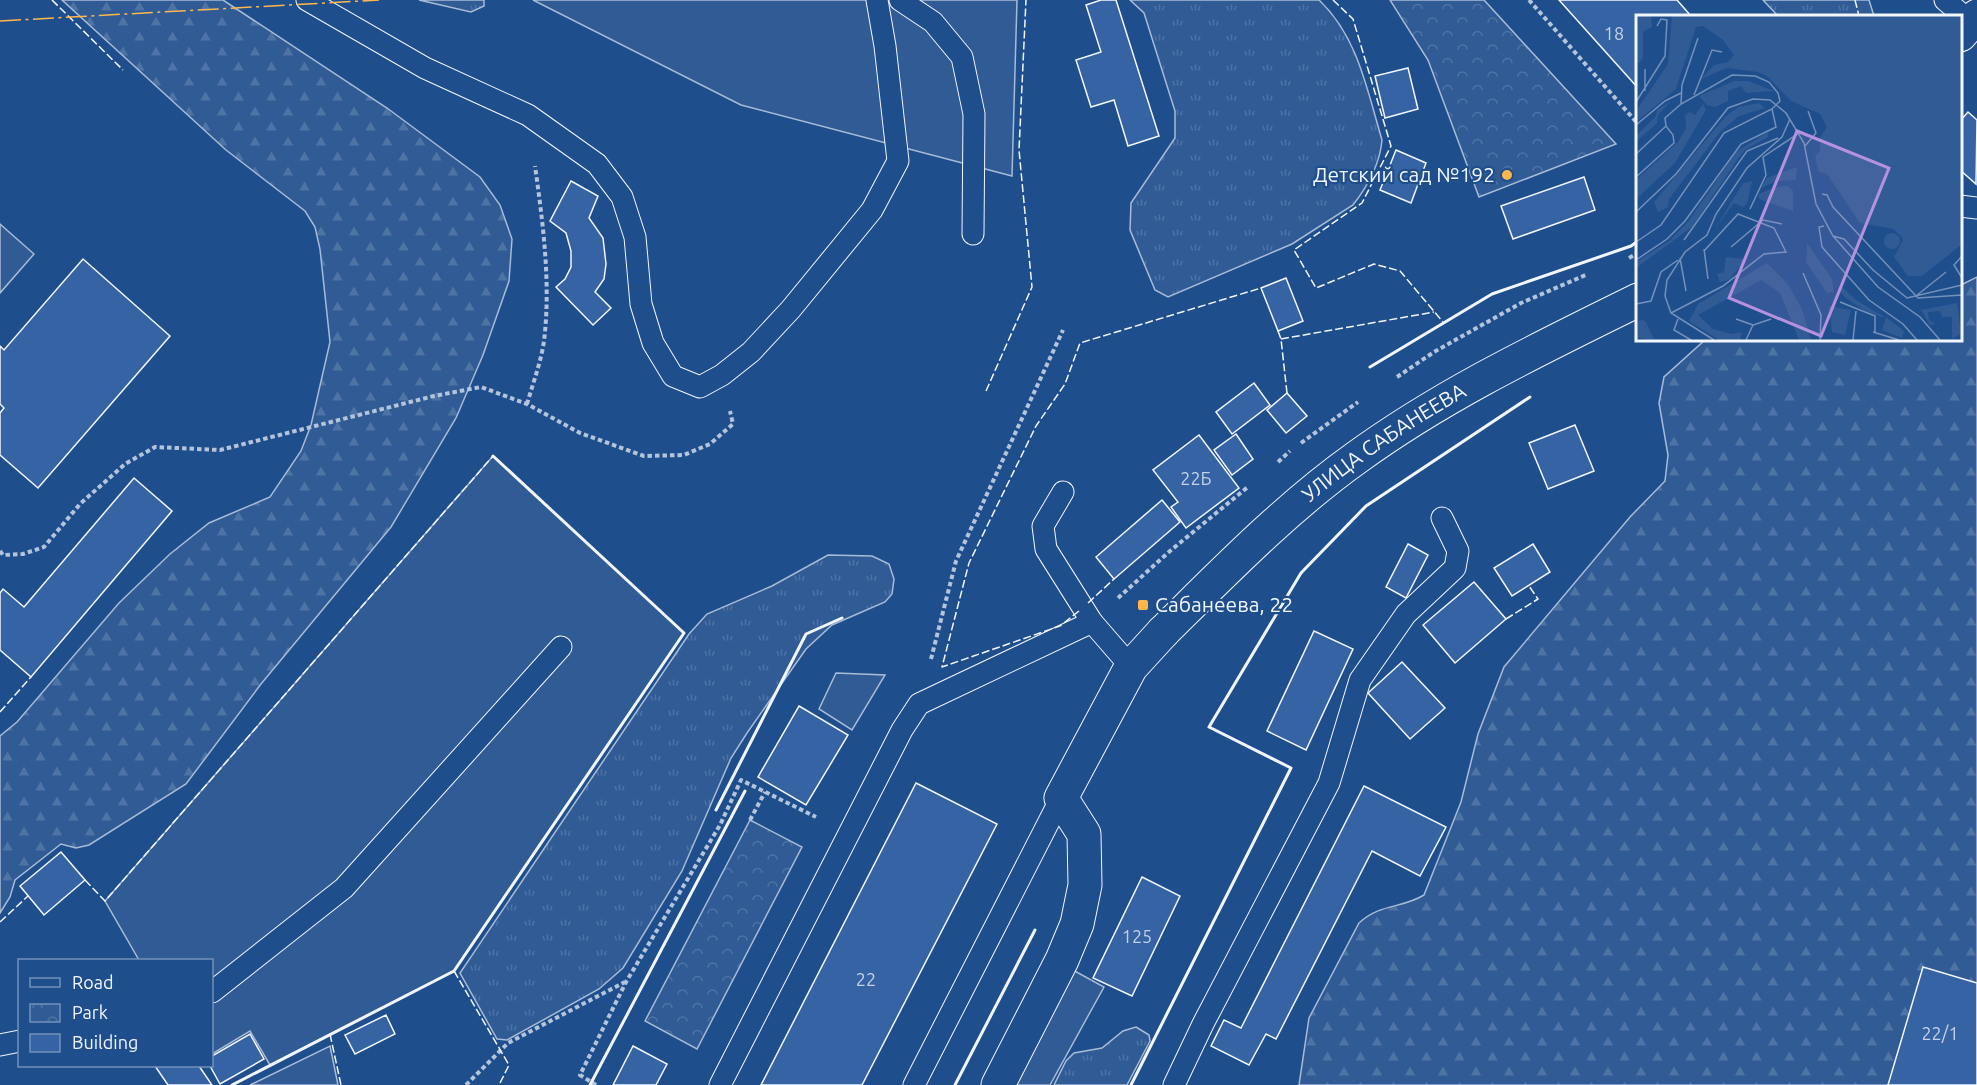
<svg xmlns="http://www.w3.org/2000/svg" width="1977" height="1085" font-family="Ubuntu,sans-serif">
  <defs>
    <pattern id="grass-tufts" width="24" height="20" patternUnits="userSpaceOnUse" patternTransform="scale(1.5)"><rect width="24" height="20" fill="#305b95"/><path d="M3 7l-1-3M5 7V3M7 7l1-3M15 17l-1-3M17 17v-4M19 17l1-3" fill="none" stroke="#4e73a5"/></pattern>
    <pattern id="forest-firs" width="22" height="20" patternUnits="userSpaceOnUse" patternTransform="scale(1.5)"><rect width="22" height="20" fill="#305b95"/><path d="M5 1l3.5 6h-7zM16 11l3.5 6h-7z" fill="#4e73a5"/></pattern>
    <pattern id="park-crowns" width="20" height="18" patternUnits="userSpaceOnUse" patternTransform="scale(1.5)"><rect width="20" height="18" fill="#305b95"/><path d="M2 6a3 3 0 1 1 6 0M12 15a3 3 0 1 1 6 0" fill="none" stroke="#4e73a5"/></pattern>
  </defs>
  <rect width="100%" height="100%" fill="#1f4e8c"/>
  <g fill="url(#grass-tufts)" stroke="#a8bbd7" stroke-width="1.5">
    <polygon points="419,0 484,0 484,6 471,12"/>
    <path d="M 1130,0 L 1319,0 C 1358,37 1367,90 1382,140 C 1380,163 1367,187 1353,205 L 1292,244 L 1168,297 L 1155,290 L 1130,230 L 1131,203 L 1175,138 L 1175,111 L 1144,13 Z"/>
    <polygon points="1763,0 1869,0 1874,16 1778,16"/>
    <polygon points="828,555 872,556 889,564 894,579 892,594 885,602 832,625 806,649 747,733 731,758 682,871 623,968 599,989 507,1040 497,1039 460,973 689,634 707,614 772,586"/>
    <polygon points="1136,1027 1149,1035 1150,1041 1127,1085 1054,1085 1066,1061 1074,1053 1102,1048 1123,1031"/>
  </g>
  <g fill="url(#forest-firs)" stroke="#a8bbd7" stroke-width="1.5">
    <polygon points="62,0 223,0 387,108 480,177 500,205 512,239 509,281 483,355 456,418 391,527 261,684 186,784 89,845 76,848 61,844 15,880 10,897 0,913 0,736 17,722 119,603 170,554 209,523 270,497 301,451 311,425 330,342 320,249 315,227 305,211 226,150"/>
    <path d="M 1977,277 L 1977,1085 L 1299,1085 L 1309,1018 L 1359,923 C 1381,903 1401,909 1424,895 L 1461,802 L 1478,734 L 1504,667 L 1630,517 L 1665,481 L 1668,455 L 1659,403 L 1664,377 L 1706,339 L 1960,339 L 1961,285 Z"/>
  </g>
  <g fill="url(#park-crowns)" stroke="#a8bbd7" stroke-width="1.5">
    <polygon points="1390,0 1484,0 1616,144 1479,197 1428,60"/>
    <polygon points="750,820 802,847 697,1049 645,1021"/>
  </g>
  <g fill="#305b95" stroke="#a8bbd7" stroke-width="1.5">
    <polygon points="533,0 1017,0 1012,176 741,105"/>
    <polygon points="0,224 34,254 0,293"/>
    <polygon points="493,456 684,633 454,971 270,1065 250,1031 212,1054 212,960 139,960 105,901"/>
    <polygon points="836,673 885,675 852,730 819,709"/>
    <polygon points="1071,969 1104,987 1050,1085 1009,1085"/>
    <polygon points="330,1046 338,1085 250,1085"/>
  </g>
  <g fill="#3563a3" stroke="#f2f6ff" stroke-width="1.5">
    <polygon points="1101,0 1116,0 1159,136 1128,146 1114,100 1091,107 1076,60 1101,52 1086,5"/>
    <polygon points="1559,0 1677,0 1691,16 1638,16 1638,88"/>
    <polygon points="1408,68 1418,109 1385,118 1375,76"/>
    <polygon points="1968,112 1977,120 1976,184 1960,170 1960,121"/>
    <polygon points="1396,150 1426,163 1411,203 1380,190"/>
    <polygon points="1584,177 1595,210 1513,239 1501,206"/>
    <polygon points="571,181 598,196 589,218 603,238 606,264 604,279 595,292 611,308 593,325 556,287 565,279 571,267 571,251 566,233 550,221"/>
    <polygon points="83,259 170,336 38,488 0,455 0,413 4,408 0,404 0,346 4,350"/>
    <polygon points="1286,278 1303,321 1278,331 1261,288"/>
    <polygon points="1254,383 1270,405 1232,434 1216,412"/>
    <polygon points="1287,393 1307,416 1286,433 1267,410"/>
    <polygon points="1575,425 1594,471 1548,489 1529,443"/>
    <polygon points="1236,434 1253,459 1232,475 1214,450"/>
    <polygon points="1199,435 1239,488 1186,528 1171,507 1178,502 1153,470"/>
    <polygon points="134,478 172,511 31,677 0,650 0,593 3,589 24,607"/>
    <polygon points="1162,500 1180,522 1114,579 1096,557"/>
    <polygon points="1408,544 1428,555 1406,598 1386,587"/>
    <polygon points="1533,544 1550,572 1512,596 1494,568"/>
    <polygon points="1474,582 1506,619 1455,663 1423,625"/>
    <polygon points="1314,631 1353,649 1306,750 1267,731"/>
    <polygon points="1402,662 1445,708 1410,739 1368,693"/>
    <polygon points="799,706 848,735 806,805 758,777"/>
    <polygon points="916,783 997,824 862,1085 761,1085"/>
    <polygon points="1364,786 1446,827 1420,876 1372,851 1276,1039 1266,1034 1249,1065 1211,1046 1224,1020 1241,1028"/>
    <polygon points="61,852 85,880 44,915 20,886"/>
    <polygon points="1142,877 1180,896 1132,996 1093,978"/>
    <polygon points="1923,967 1977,983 1977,1085 1888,1085"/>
    <polygon points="386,1015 395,1034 355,1054 345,1035"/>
    <polygon points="250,1034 264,1059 220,1084 210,1066 212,1056"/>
    <polygon points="633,1046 667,1064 656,1085 613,1085"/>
    <polygon points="155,1066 199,1066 212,1085 168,1085"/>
  </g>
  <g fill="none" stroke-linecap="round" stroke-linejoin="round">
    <g stroke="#f2f6ff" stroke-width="23">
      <g id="service">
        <polyline points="307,0 425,68 528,115 597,164 622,197 635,237 641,304 653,343 673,376 700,387 722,375 751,352 791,309 872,210 898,161 885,46 877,0"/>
        <polyline points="900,0 933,22 962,57 974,114 973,234"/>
        <polyline points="1945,0 1972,23"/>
        <polyline points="1960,206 1977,208"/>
        <polyline points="1063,492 1043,526 1046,549 1092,622"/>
        <polyline points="212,992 344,888 561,647"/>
        <polyline points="0,1045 20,1041"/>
        <polyline points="720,1085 902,730 919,704 1092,622 1131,667"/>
        <polyline points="914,1085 1061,798"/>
        <polyline points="1174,1085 1203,1024 1329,783 1360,680 1406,614 1455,568 1458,551 1442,518"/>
      </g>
    </g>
    <g stroke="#f2f6ff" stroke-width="35">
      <polyline id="minor" points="998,1085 1062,960 1077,924 1085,885 1084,834 1061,798 1131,667 1163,632"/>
    </g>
    <g stroke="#f2f6ff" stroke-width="35">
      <g id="tertiary">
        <polyline points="1960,35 1977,16"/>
        <path id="s1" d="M 1163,632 C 1224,572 1286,508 1356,458 C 1444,394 1541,348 1638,300"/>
      </g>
    </g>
    <g stroke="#b3c4dc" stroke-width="4" stroke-dasharray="4.5 3" stroke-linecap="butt">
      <polyline points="1529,0 1638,124"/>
      <polyline points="1629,258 1638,253"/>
      <polyline points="1397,377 1434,352 1521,303 1588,274"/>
      <path d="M 527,404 C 533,383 541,362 544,341 C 551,284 543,223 535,166"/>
      <polyline points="1301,443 1358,402"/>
      <polyline points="1278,462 1290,451"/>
      <polyline points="0,551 3,555 23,554 44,547 80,504 125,464 155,447 220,450 434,396 481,387 527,404 580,433 644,456 684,455 710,444 733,424 730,411"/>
      <polyline points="1118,598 1170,551 1249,486"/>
      <polyline points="931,659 956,561 1063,330"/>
      <polyline points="750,820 765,792"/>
      <polyline points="466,1085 508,1043 625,982"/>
      <polyline points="596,1085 580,1075 626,982 720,825 741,780 816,817"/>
    </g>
    <use href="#service" stroke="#1f4e8c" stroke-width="21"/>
    <use href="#minor" stroke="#1f4e8c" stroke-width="33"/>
    <use href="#tertiary" stroke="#1f4e8c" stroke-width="33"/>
    <g stroke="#f2f6ff" stroke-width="1.5" stroke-dasharray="8 3" stroke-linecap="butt">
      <polyline points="52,0 123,70"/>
      <polyline points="1333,0 1353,19 1391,146 1362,203 1294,250 1316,288 1374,264 1400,271 1443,322"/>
      <polyline points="1855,0 1859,16"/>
      <polyline points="1278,331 1281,339 1287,393"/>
      <polyline points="1281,339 1434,312"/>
      <polyline points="986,391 1032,287 1019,150 1026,0"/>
      <polyline points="1088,603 1114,579"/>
      <polyline points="1079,611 1060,626 942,667 969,563 1036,426 1065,384 1080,343 1261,288"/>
      <polyline points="1506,619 1538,599 1529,586"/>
      <polyline points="0,712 31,677"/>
      <polyline points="85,880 105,901 493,456"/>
      <polyline points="0,922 28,896"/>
      <polyline points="454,971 509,1065 499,1085"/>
      <polyline points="330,1034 341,1085"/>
    </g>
    <g stroke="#f2f6ff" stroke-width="3">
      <polyline points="1370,367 1492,294 1631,246 1638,241"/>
      <polyline points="716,810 806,634 842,618"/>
      <polyline points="232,1085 454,971 684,633 493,456"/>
      <polyline points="590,1085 745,791"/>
      <polyline points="955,1085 1035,930"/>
      <polyline points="1131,1085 1291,768 1209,727 1301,573 1366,506 1530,397"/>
    </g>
    <polyline stroke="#ffb74d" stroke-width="1.5" stroke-dasharray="21 4.5 3 4.5" stroke-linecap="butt" points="0,21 379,0"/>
  </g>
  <g fill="#ffb74d" stroke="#1f4e8c" stroke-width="2">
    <circle cx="1507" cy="175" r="6"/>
    <rect x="1137" y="599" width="12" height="12" rx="3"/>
  </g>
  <g text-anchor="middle" stroke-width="4.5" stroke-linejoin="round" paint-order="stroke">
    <g font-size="18" fill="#c3d1e8">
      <text x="1614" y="40">18</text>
      <text x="1196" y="485">22Б</text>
      <text x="1137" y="943">125</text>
      <text x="866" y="986">22</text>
      <text x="1940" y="1040">22/1</text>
    </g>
    <g font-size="21" fill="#f2f6ff" stroke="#1f4e8c" text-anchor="end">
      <text x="1495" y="182">Детский сад №192</text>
      <text x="1155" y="612" text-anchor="start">Сабанеева, 22</text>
    </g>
    <g font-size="21" fill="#f2f6ff" stroke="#1f4e8c">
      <text dy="7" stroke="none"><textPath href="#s1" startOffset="292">УЛИЦА САБАНЕЕВА</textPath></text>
    </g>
  </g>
  <g transform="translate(1636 15)">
    <rect width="326" height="326" fill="#1f4e8c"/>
    <path d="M 36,85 L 22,100 L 21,108 L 0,127 L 0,121 L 20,101 L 21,95 ZM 123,88 L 129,93 L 103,101 L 84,117 L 33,184 L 32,192 L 22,197 L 18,187 L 89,102 L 102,92 ZM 67,89 L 70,95 L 39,148 L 0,184 L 0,165 L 42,127 L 50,113 L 49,100 L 54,97 L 59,100 ZM 132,117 L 132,122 L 109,135 L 101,145 L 56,212 L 0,253 L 0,247 L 33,226 L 52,207 L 100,137 ZM 116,166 L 111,189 L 107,192 L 98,188 L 79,214 L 107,168 ZM 152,171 L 157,176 L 157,196 L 123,184 L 123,179 L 139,172 ZM 171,228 L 196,264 L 198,277 L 191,278 L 170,247 ZM 90,242 L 110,244 L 93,265 L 84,267 L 81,259 L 88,257 ZM 206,272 L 220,285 L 250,303 L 232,298 L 210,283 L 203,276 ZM 7,305 L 10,307 L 18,325 L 1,323 L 0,306 Z" fill="#305b95"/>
    <path d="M 0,0 L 15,0 L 16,12 L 7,17 L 7,43 L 3,48 L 0,48 ZM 36,0 L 325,0 L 325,230 L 286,261 L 272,261 L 258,242 L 267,225 L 265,221 L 257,214 L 224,208 L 191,159 L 182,156 L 179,141 L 184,136 L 184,122 L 191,112 L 184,99 L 155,86 L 131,61 L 121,57 L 91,53 L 65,64 L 78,50 L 92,47 L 98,40 L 87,25 L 67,11 L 60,12 L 40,74 L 0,107 L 0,96 L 32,49 ZM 98,66 L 112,66 L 138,76 L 110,78 L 105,71 L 92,76 L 92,86 L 79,92 L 71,90 L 63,81 ZM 131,248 L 151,268 L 166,294 L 175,325 L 163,325 L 144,278 L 125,265 L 62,300 L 77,314 L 95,319 L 106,317 L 104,325 L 83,325 L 53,306 L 62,289 ZM 321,288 L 325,319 L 316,324 L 316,302 L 306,302 L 304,296 L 292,297 L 293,305 L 300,309 L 294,310 L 285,295 Z" fill="#305b95"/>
    <path d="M 161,152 L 160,165 L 141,166 L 125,173 L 131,163 ZM 250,302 L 268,316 L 266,323 L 246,315 Z" fill="#305b95"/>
    <path d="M248 226a8 8 0 1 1 16 0a8 8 0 1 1-16 0ZM 193,291 L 215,295 L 209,320 L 196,317 Z" fill="#305b95"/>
    <path fill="none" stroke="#7391ba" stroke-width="1.5" d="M 9,54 L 9,76M 58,80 L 76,35 L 86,37M 0,87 L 29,41 L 31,5 L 25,4 L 21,11M 45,89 L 46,70 L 62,23M 0,110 L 29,86 L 45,78M 169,131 L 180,118 L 172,96M 0,139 L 30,111 L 37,120 L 38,128 L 0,162M 186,179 L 191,180 L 197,192 L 282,283 L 326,280M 114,194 L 130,160 L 127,142 L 163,118M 0,197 L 40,159 L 92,93 L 117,84 L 134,85 L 150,98 L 168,128 L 180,189 L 197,221 L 208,224 L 237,255 L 271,283 L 326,270M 188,211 L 183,212 L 186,232 L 233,285 L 267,309 L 281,325M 197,221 L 242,272 L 284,302 L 304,325M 48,225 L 111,136 L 142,123M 0,227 L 25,210 L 88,118 L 136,94 L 144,86 L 142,78 L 133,67 L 119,61 L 96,60 L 45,89 L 29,103 L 30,111M 95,232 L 127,205 L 146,209M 68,234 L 72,264M 326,241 L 318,250 L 326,263M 44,243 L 50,276M 0,245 L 31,224 L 49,206 L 105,129 L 140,112 L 136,94M 167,258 L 185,300 L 184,325M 280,281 L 310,257M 204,287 L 239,301 L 239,318M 0,289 L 15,286 L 25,257 L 42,245M 35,298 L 87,271 L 128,239 L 150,237 L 138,213 L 102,199 L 68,236M 42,304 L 38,315 L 55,325M 100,304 L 117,310M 237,317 L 263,325M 78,325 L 35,298 L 29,281 L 31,265 L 49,237 L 71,220 L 80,199 L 111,153 L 146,122 L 154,104M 110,325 L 117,310 L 135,304M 217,325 L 220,296"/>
    <path fill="#b691df" fill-opacity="0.15" stroke="#b691df" stroke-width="3" d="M 161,116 L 253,153 L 185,321 L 93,283 Z"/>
    <rect width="326" height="326" fill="none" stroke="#f2f6ff" stroke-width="3"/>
  </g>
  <rect x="18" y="959" width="195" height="108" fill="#1f4e8c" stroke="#7391ba" stroke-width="1.5"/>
  <rect x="30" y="978" width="30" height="9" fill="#1f4e8c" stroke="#7391ba" stroke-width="1.5"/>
  <text x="72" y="989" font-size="18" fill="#f2f6ff">Road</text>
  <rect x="30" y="1004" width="30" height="18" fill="url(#park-crowns)" stroke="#7391ba" stroke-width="1.5"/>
  <text x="72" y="1019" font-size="18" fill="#f2f6ff">Park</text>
  <rect x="30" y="1034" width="30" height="18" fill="#3563a3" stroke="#7391ba" stroke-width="1.5"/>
  <text x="72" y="1049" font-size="18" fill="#f2f6ff">Building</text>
</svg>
